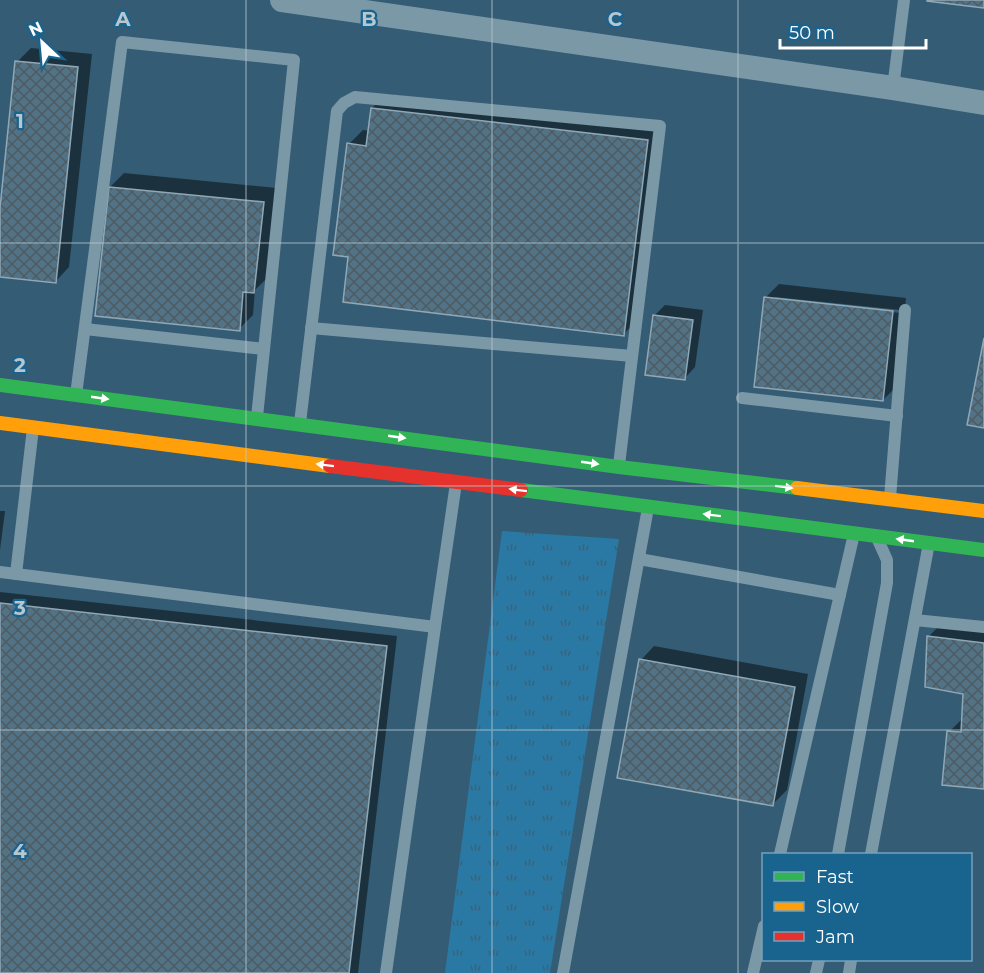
<svg xmlns="http://www.w3.org/2000/svg" width="984" height="973" font-family="Montserrat,sans-serif">
  <defs>
    <pattern id="grass-tufts" width="24" height="20" patternUnits="userSpaceOnUse" patternTransform="scale(1.5)"><rect width="24" height="20" fill="#2a79a4"/><path d="M3 7l-1-3M5 7V3M7 7l1-3M15 17l-1-3M17 17v-4M19 17l1-3" fill="none" stroke="#3b6278"/></pattern>
    <pattern id="building-cross-hatch" width="8" height="8" patternUnits="userSpaceOnUse" patternTransform="scale(1.5)"><rect width="8" height="8" fill="#527285"/><path d="M0 0l8 8M0 8l8-8" fill="none" stroke="#4e5b63"/></pattern>
  </defs>
  <rect width="100%" height="100%" fill="#345c74"/>
  <polygon fill="url(#grass-tufts)" points="502,531 619,539 550,973 445,973"/>
  <g fill="#0007" fill-rule="evenodd">
    <polygon points="31,48 92,54 69,267 56,281 0,276 0,223 17,62"/>
    <polygon points="386,94 662,127 637,320 624,334 350,256 349,144 363,130 370,131 372,108"/>
    <polygon points="124,173 277,188 267,278 255,290 253,315 239,329 110,187"/>
    <path d="M 779,284 L 906,298 L 897,386 L 883,400 L 765,298 ZM 775,297 L 901,310 L 901,313 L 775,300 Z"/>
    <polygon points="665,305 703,310 695,367 685,378 647,373 655,315"/>
    <polygon points="0,511 5,511 0,550"/>
    <polygon points="0,592 397,636 358,973 0,973"/>
    <polygon points="943,622 984,628 984,787 949,732 963,718 965,693 926,686 929,636"/>
    <polygon points="654,646 808,674 787,790 773,804 641,660"/>
  </g>
  <g fill="url(#building-cross-hatch)" stroke="#90a8b6" stroke-width="1.5">
    <polygon points="927,0 984,0 984,8 927,1"/>
    <polygon points="15,61 78,67 56,283 0,277 0,208"/>
    <polygon points="371,108 648,140 624,336 343,302 348,257 333,255 347,143 366,146"/>
    <polygon points="109,187 264,202 254,293 243,292 240,331 95,316"/>
    <polygon points="764,297 893,311 883,401 754,387"/>
    <polygon points="653,315 693,320 685,380 645,375"/>
    <polygon points="984,338 984,428 967,425"/>
    <polygon points="0,603 387,646 349,973 0,973"/>
    <polygon points="927,636 984,643 984,789 942,785 947,731 961,732 963,694 925,687"/>
    <polygon points="639,659 795,687 773,806 617,778"/>
  </g>
  <g fill="none" stroke-linecap="round" stroke-linejoin="round">
    <g stroke="#7b98a7" stroke-width="12">
      <polyline points="893,88 904,0"/>
      <polyline points="311,328 632,356"/>
      <polyline points="85,329 264,349"/>
      <polyline points="76,395 122,42 294,60 257,417"/>
      <polyline points="742,398 897,416"/>
      <polyline points="300,423 337,111 344,103 355,97 660,126 619,465"/>
      <polyline points="890,498 905,310"/>
      <polyline points="639,559 840,595"/>
      <polyline points="0,572 435,627 386,973"/>
      <polyline points="16,574 33,428"/>
      <polyline points="915,620 984,627"/>
      <polyline points="435,627 456,483"/>
      <polyline points="780,854 854,534"/>
      <polyline points="838,854 887,583 887,560 878,540"/>
      <polyline points="871,854 929,543"/>
      <polyline points="563,973 648,508"/>
      <polyline points="753,973 764,926"/>
      <polyline points="816,973 819,960"/>
      <polyline points="849,973 851,960"/>
    </g>
    <polyline stroke="#7b98a7" stroke-width="24" points="282,0 893,88 984,103"/>
    <g stroke="#30b455" stroke-width="14">
      <polyline points="0,385 619,467 797,488"/>
      <polyline points="521,490 984,550"/>
    </g>
    <g stroke="#ff9f0a" stroke-width="14">
      <polyline points="0,423 330,466"/>
      <polyline points="797,488 984,511"/>
    </g>
    <polyline stroke="#e5322d" stroke-width="14" points="330,466 521,490"/>
  </g>
  <defs><path id="oneway-solid" d="M-6-.8H1V-3.2L6.5 0L1 3.2V.8H-6Z" transform="scale(1.5)"/></defs>
  <g fill="#fff">
    <use href="#oneway-solid" transform="translate(100 398) rotate(8)"/>
    <use href="#oneway-solid" transform="translate(397 437) rotate(8)"/>
    <use href="#oneway-solid" transform="translate(590 463) rotate(8)"/>
    <use href="#oneway-solid" transform="translate(325 465) rotate(-173)"/>
    <use href="#oneway-solid" transform="translate(784 487) rotate(7)"/>
    <use href="#oneway-solid" transform="translate(518 490) rotate(-173)"/>
    <use href="#oneway-solid" transform="translate(712 515) rotate(-173)"/>
    <use href="#oneway-solid" transform="translate(905 540) rotate(-172)"/>
  </g>
  <path fill="none" stroke="#b8c6ce" stroke-width="1.5" stroke-opacity="0.55" d="M 246,0 L 246,973M 492,0 L 492,973M 738,0 L 738,973M 0,243 L 984,243M 0,486 L 984,486M 0,730 L 984,730"/>
  <g font-size="20" text-anchor="middle" font-weight="bold" fill="#b8c6ce" stroke="#19638f" stroke-width="4.5" stroke-linejoin="round" paint-order="stroke">
    <text x="123" y="26">A</text>
    <text x="369" y="26">B</text>
    <text x="615" y="26">C</text>
    <text x="20" y="128">1</text>
    <text x="20" y="372">2</text>
    <text x="20" y="615">3</text>
    <text x="20" y="858">4</text>
  </g>
  <rect x="762" y="853" width="210" height="108" fill="#19638f" stroke="#75a1bc" stroke-width="1.5"/>
  <rect x="774" y="872" width="30" height="9" fill="#30b455" stroke="#75a1bc" stroke-width="1.5"/>
  <text x="816" y="883" font-size="18" fill="#ffffff">Fast</text>
  <rect x="774" y="902" width="30" height="9" fill="#ff9f0a" stroke="#75a1bc" stroke-width="1.5"/>
  <text x="816" y="913" font-size="18" fill="#ffffff">Slow</text>
  <rect x="774" y="932" width="30" height="9" fill="#e5322d" stroke="#75a1bc" stroke-width="1.5"/>
  <text x="816" y="943" font-size="18" fill="#ffffff">Jam</text>
  <g transform="translate(42 42) rotate(334)" stroke="#19638f" stroke-width="4.5" paint-order="stroke">
  <path d="M0-4.5L10 22L0 15L-10 22Z" fill="#ffffff"/>
  <text y="-9" font-size="16" font-weight="bold" text-anchor="middle" fill="#ffffff">N</text>
  </g>
  <path d="M780 39v9h146v-9" fill="none" stroke="#ffffff" stroke-width="3"/>
  <text x="789" y="39" font-size="18" fill="#ffffff" stroke="#19638f" stroke-width="4.5" paint-order="stroke">50 m</text>
</svg>
